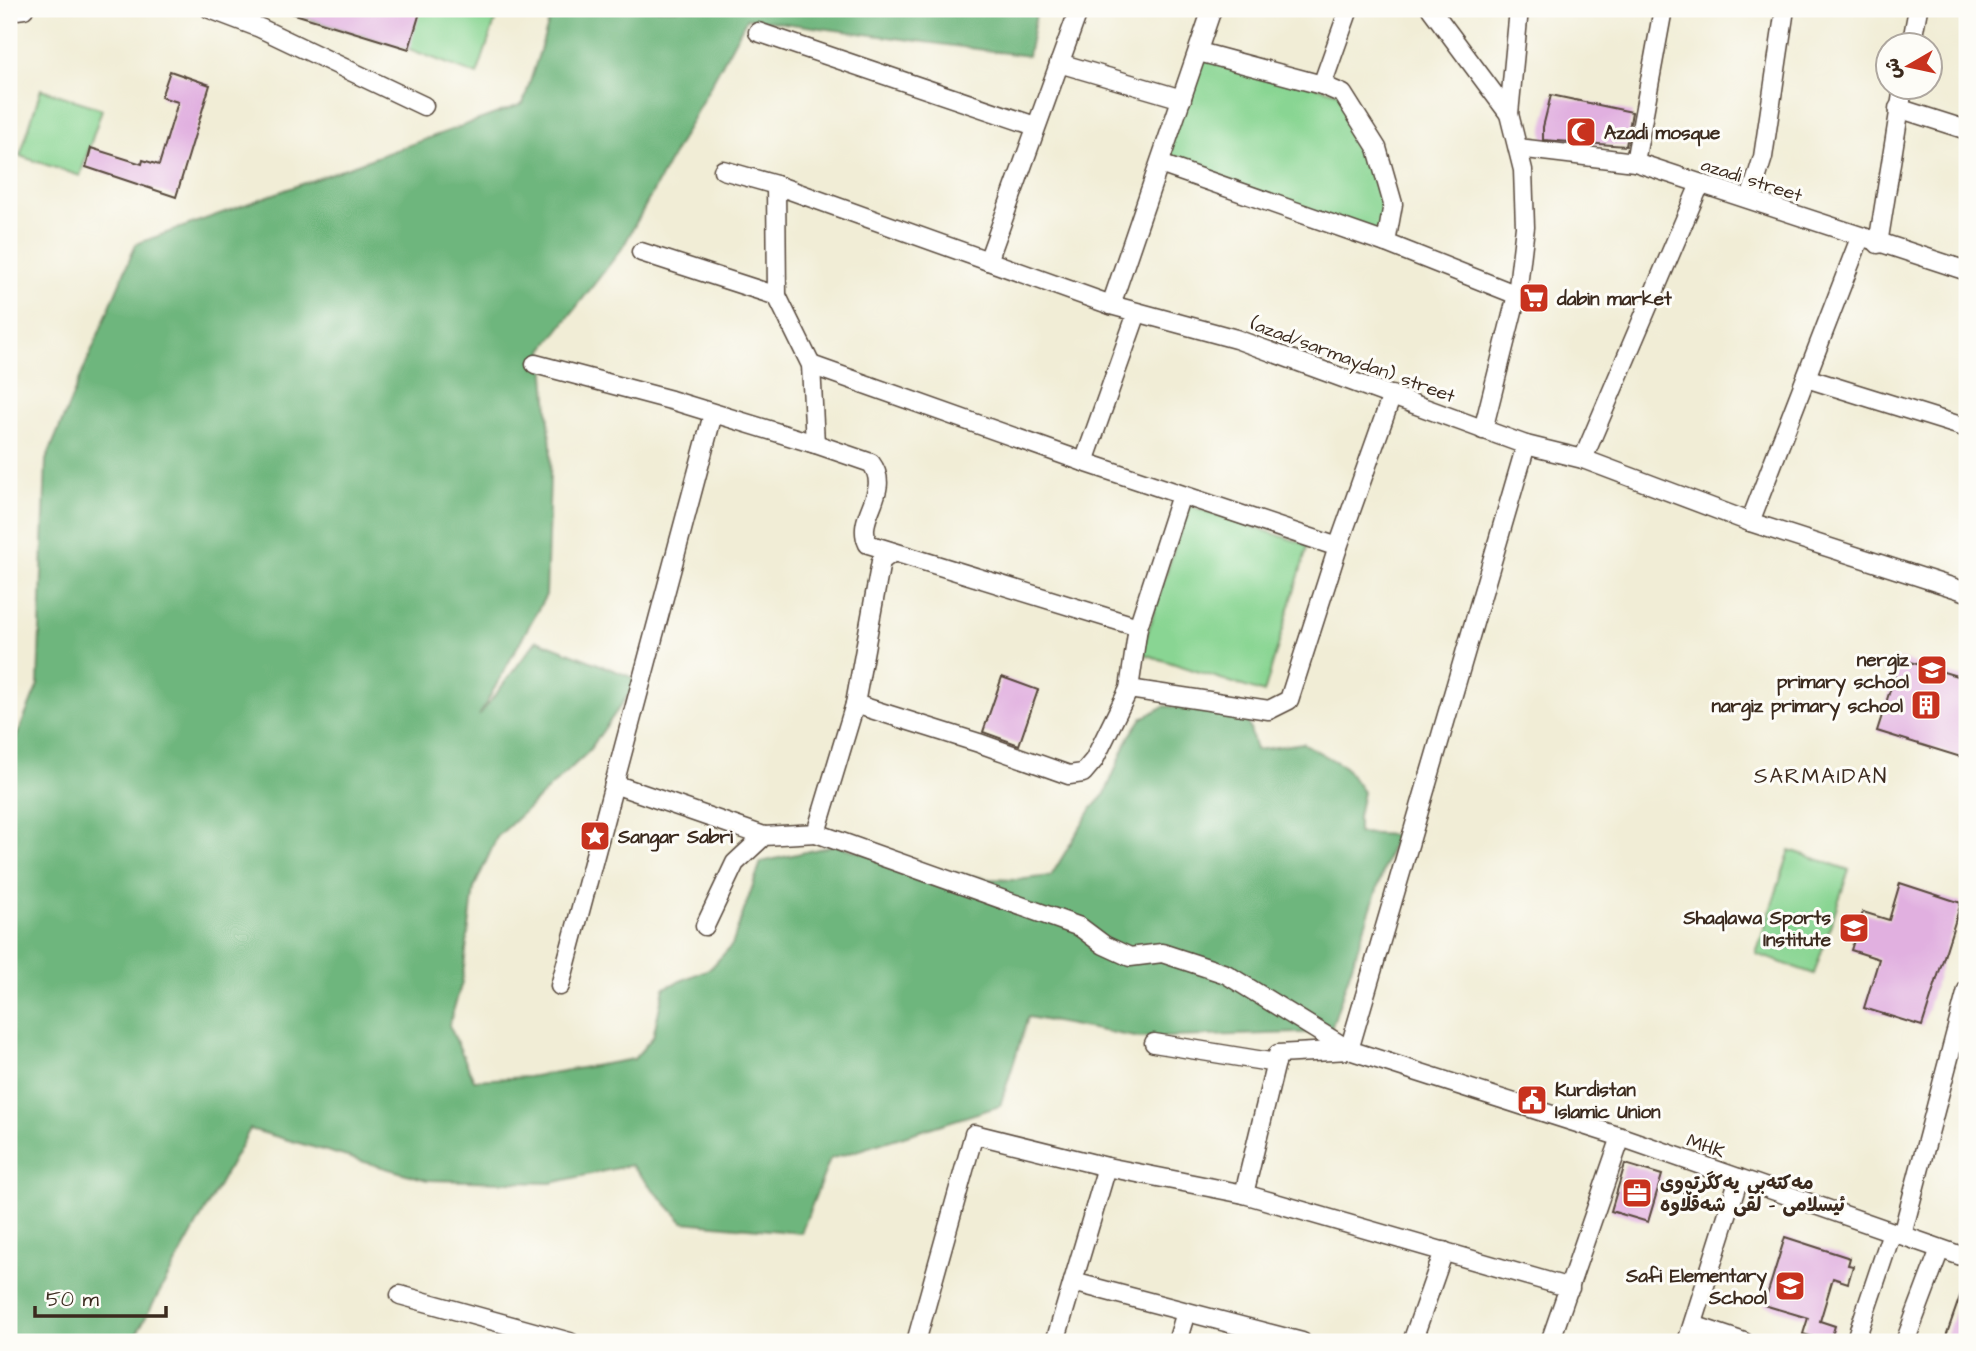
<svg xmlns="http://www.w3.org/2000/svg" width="1976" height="1351" font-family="'Architects Daughter','Playpen Sans Arabic',sans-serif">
  <rect width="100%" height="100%" fill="#fdfcf7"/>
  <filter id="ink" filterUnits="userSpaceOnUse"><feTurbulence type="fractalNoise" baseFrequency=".0143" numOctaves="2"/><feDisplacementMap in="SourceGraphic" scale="14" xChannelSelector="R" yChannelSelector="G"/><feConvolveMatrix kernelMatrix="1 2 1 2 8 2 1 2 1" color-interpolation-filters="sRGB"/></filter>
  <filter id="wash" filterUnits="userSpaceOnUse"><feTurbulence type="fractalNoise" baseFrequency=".00686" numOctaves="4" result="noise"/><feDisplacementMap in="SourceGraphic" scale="28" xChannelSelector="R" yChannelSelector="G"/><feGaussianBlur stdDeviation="1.57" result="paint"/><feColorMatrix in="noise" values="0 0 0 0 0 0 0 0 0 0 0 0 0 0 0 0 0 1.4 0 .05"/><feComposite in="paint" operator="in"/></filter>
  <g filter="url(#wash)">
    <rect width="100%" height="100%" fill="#f1edd6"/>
    <g fill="#89d593" stroke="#628058" stroke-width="2">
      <polygon points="277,9 499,9 477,75 409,49"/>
      <polygon points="1199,52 1343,94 1393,204 1386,243 1160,164"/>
      <polygon points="41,89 102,109 80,176 20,156"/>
      <polygon points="1188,505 1308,545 1264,693 1141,653"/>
      <polygon points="1790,850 1849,870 1814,974 1756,954"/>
    </g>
    <polygon fill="#6eb67d" stroke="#54704e" stroke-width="2" points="553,9 1037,9 1028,56 747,18 623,247 543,350 551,447 546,595 479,716 537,640 639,680 587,753 497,837 474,888 462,982 449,1025 474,1080 528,1077 634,1059 653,1037 664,988 711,968 732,945 761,862 836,845 902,864 989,879 1016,880 1051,876 1092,808 1105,794 1129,737 1142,718 1165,706 1245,712 1256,750 1303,743 1345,767 1363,792 1358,816 1358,833 1395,835 1330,1032 1140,1038 1028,1017 1000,1106 830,1159 801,1233 683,1222 631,1165 551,1183 427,1180 250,1129 132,1342 9,1342 9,755 38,685 46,460 136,244 523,104"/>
    <g id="blocks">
      <g fill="#e1b0e0">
        <polygon points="288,9 421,9 409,49 288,12"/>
        <polygon points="170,71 210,85 176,197 86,167 91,148 142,164 143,160 159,165 178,102 161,97"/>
        <polygon points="1551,95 1632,112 1626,146 1543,140 1543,127"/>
        <polygon points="1900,659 1967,679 1967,759 1877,731"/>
        <polygon points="1002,677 1038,690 1019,745 983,732"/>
        <polygon points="1900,883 1961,903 1922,1026 1864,1008 1879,959 1851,950 1863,912 1889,920"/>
        <polygon points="1625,1164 1662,1175 1648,1222 1611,1211"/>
        <polygon points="1785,1237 1850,1258 1848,1265 1853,1266 1848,1283 1833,1278 1820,1321 1835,1326 1830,1342 1803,1334 1808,1318 1764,1305"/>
        <polygon points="1965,1282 1967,1282 1967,1342 1944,1342"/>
      </g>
    </g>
  </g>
  <g filter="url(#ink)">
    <use href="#blocks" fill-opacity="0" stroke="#56473a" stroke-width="2"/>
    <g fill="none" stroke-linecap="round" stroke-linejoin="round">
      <g stroke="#56473a" stroke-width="21">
        <g id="minor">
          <polyline points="210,9 260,28 424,106"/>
          <polyline points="1431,9 1509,114 1523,170 1525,227 1517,295 1483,430"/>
          <polyline points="9,11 24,9"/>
          <polyline points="758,32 1035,126"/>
          <polyline points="1911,46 1918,9"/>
          <polyline points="1199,52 1322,85 1343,94 1377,148 1393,204 1386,243"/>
          <polyline points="1059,63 1182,99"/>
          <polyline points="1322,85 1349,9"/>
          <polyline points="1898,108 1967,130"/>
          <polyline points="1509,114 1519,9"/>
          <polyline points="1518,148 1635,162 1967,271"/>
          <polyline points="1635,162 1663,9"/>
          <polyline points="1160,164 1386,243 1517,295"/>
          <polyline points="723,170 776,185 1111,305 1236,339 1526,445 1583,459 1750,522 1967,592"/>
          <polyline points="1750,199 1763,157 1785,9"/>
          <polyline points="1878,244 1903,88"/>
          <polyline points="641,252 777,296 776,185"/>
          <polyline points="988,261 1079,9"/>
          <polyline points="1111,305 1212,9"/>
          <polyline points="535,364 671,400 815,444 811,365 777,296"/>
          <polyline points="811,365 1084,462 1338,547"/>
          <polyline points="1806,378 1967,428"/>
          <path d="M 810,442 L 871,463 C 893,492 854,516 868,544 L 1138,627"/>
          <polyline points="1583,459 1700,184"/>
          <polyline points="1084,462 1137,313"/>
          <polyline points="1750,522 1860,238"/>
          <polyline points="1129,689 1269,710 1289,700 1338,547 1392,395"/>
          <polyline points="855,704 979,743 1069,775 1083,773 1094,760 1129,689 1138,627 1181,495"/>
          <polyline points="614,784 764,836"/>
          <polyline points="816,833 1080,927 1104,945 1130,957 1162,953 1226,974 1349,1050 1621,1137 1967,1258"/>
          <polyline points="705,926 735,863 764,836 816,833 855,704 881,561 892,553"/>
          <polyline points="560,986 713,414"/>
          <polyline points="1154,1043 1276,1063"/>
          <polyline points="1349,1050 1526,445"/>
          <polyline points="1244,1194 1278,1054 1349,1050"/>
          <polyline points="1902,1235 1967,990"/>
          <polyline points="1073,1282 1302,1342"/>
          <polyline points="400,1295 570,1342"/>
          <polyline points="1693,1325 1744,1342"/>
          <polyline points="916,1342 974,1134 1107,1167 1244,1194 1570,1288"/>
          <polyline points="1055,1342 1107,1167"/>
          <polyline points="1177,1342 1186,1312"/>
          <polyline points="1412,1342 1444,1251"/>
          <polyline points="1550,1342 1621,1137"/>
          <polyline points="1687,1342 1739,1178"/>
          <polyline points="1855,1342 1892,1232"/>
          <polyline points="1905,1342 1940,1249"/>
        </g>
      </g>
      <use href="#minor" stroke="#fff" stroke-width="18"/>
    </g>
  </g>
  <defs>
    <g id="mosque-square" transform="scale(1.575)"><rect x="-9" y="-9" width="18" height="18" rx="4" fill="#c8321e" stroke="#fdfcf7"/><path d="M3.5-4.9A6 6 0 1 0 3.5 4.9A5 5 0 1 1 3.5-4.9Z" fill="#fff"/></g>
    <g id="supermarket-square" transform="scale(1.575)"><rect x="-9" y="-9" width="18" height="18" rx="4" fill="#c8321e" stroke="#fdfcf7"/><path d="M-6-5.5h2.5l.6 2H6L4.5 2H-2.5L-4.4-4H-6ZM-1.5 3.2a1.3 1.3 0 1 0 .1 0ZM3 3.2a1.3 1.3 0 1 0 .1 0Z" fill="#fff"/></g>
    <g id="university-square" transform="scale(1.575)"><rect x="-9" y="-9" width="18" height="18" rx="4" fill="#c8321e" stroke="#fdfcf7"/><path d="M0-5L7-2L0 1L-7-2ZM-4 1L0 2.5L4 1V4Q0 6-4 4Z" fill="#fff"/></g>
    <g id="building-square" transform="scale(1.575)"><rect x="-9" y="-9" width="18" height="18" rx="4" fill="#c8321e" stroke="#fdfcf7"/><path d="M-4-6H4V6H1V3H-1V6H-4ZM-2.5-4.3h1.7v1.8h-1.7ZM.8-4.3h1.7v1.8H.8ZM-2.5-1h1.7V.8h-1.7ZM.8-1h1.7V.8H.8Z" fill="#fff"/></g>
    <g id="sight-square" transform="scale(1.575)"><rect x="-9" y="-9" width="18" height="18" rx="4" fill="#c8321e" stroke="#fdfcf7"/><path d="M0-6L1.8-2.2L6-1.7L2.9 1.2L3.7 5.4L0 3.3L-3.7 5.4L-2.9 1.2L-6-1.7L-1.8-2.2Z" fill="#fff"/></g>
    <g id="civic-square" transform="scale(1.575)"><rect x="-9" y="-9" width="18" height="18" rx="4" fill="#c8321e" stroke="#fdfcf7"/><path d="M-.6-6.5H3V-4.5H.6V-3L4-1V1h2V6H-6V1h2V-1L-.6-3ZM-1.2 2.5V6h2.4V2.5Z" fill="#fff"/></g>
    <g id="office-square" transform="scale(1.575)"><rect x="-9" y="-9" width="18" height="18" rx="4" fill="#c8321e" stroke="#fdfcf7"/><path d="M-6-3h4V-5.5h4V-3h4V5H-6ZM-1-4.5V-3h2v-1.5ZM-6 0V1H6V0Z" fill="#fff"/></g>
  </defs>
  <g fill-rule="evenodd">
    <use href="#mosque-square" x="1581" y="132"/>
    <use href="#supermarket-square" x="1534" y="298"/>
    <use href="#university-square" x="1932" y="670"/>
    <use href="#building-square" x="1926" y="705"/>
    <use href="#sight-square" x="595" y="836"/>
    <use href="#university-square" x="1854" y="928"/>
    <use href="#civic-square" x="1532" y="1100"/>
    <use href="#office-square" x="1637" y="1193"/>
    <use href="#university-square" x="1790" y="1286"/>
  </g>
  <g text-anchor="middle" stroke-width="6" stroke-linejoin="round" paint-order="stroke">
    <g font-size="19" font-weight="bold" fill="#3b2a1e" stroke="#fdfcf7" text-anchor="start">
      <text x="1604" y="139">Azadi mosque</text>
      <text x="1557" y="305">dabin market</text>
      <text x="1909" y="666" text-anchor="end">nergiz<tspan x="1909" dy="22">primary school</tspan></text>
      <text x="1903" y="712" text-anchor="end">nargiz primary school</text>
      <text x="618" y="843">Sangar Sabri</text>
      <text x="1831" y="924" text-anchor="end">Shaqlawa Sports<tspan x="1831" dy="22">Institute</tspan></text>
      <text x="1555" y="1096">Kurdistan<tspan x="1555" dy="22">Islamic Union</tspan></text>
      <text x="1660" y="1189">مەکتەبی یەکگرتووی<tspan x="1660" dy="22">ئیسلامی - لقی شەقڵاوە</tspan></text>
      <text x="1767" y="1282" text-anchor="end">Safi Elementary<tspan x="1767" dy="22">School</tspan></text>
    </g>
    <g font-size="19" fill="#3b2a1e" stroke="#fdfcf7">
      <text transform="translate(1752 179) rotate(18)" y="7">azadi street</text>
      <text transform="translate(1353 359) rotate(20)" y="7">(azad/sarmaydan) street</text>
      <text transform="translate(1706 1145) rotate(19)" y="7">MHK</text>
    </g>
    <g font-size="21" letter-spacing="2" fill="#3b2a1e" stroke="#fdfcf7">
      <text x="1821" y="783">SARMAIDAN</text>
    </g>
  </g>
  <rect width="1976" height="1351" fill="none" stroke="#fdfcf7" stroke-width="35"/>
  <g transform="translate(1909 66) rotate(261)"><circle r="33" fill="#fdfcf7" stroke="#afa8a0" stroke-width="2"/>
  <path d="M0-5L12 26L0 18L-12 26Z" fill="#c8321e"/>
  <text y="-10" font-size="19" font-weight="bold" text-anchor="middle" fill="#3b2a1e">ش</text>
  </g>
  <path d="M35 1306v10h131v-10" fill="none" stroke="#3b2a1e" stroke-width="3.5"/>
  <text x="46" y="1306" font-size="21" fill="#3b2a1e" stroke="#fdfcf7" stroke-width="5" paint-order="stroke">50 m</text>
</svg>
